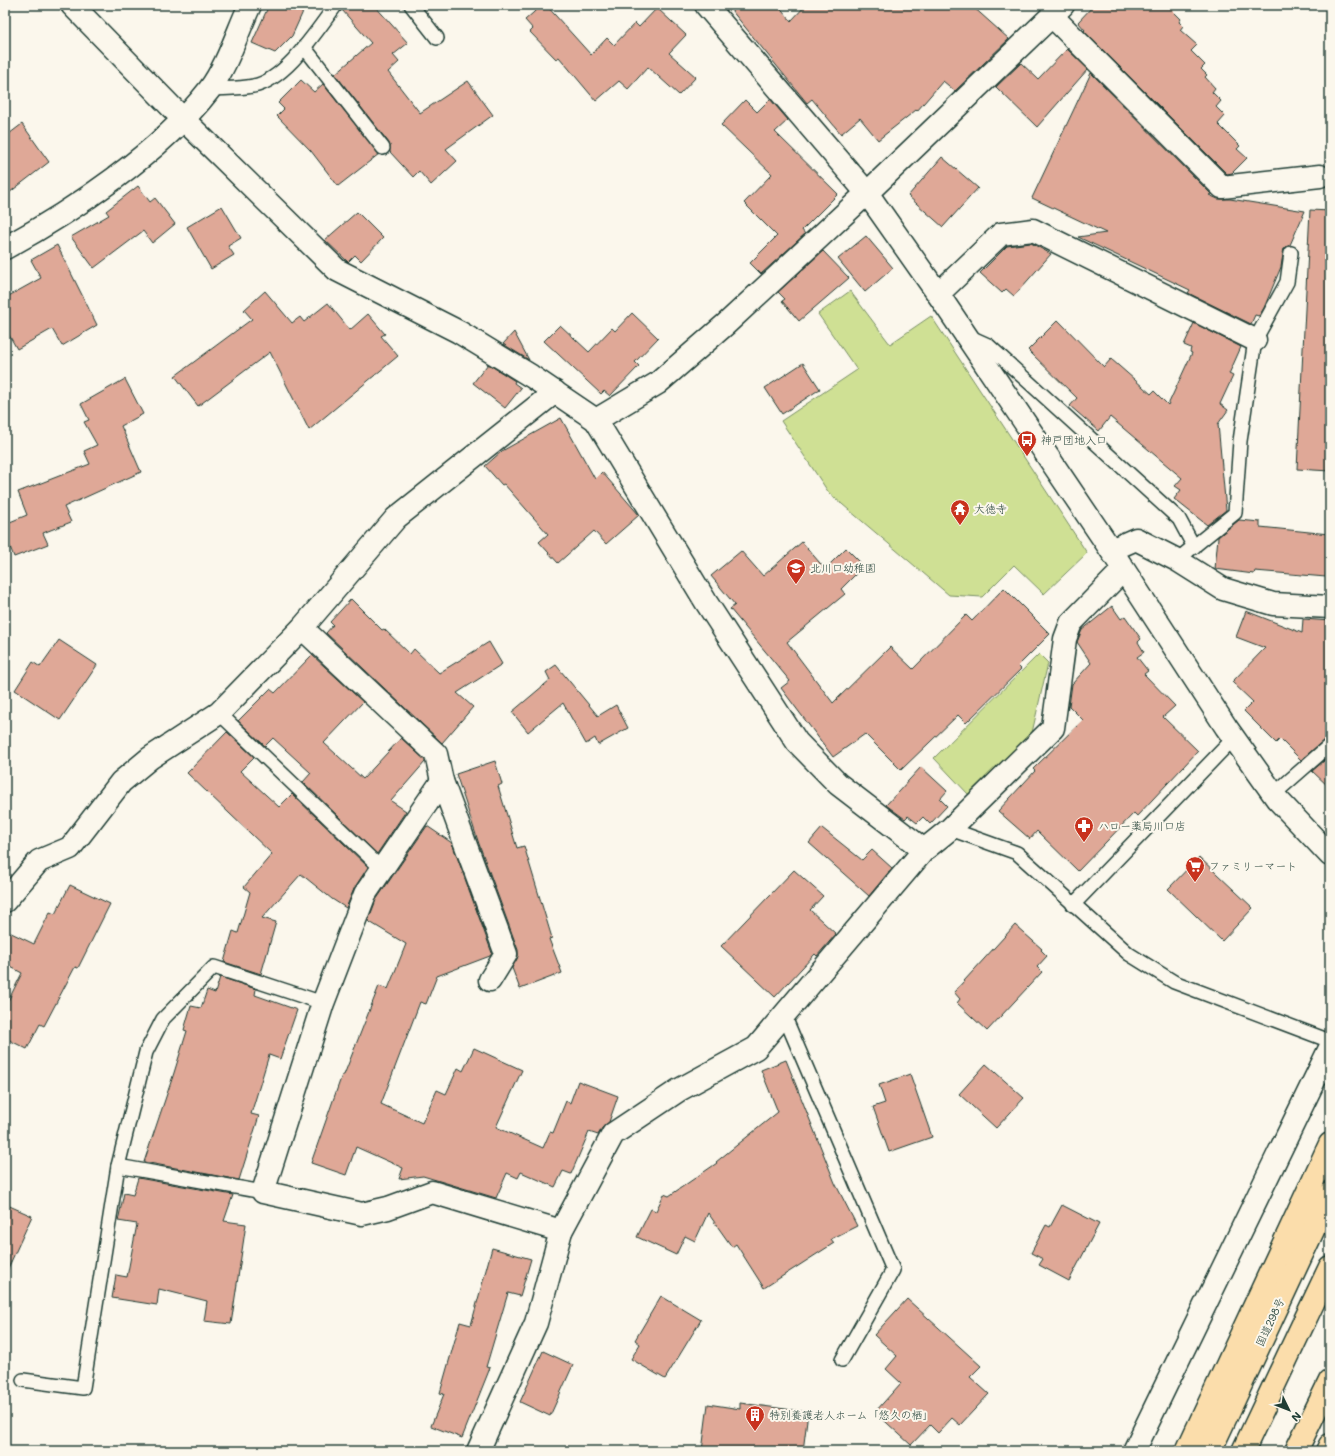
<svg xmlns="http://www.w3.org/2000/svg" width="1335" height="1456" font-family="Mali,'Klee One',sans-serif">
  <rect width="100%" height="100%" fill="#fbf7ec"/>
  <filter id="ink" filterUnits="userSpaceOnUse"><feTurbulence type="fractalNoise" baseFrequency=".025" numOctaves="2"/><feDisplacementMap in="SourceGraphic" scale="8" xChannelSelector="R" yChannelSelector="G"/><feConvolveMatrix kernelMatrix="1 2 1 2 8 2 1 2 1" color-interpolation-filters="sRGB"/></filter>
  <g filter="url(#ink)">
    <g fill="#cfe094" stroke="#778e64">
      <polygon points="850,291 890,344 931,316 1087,553 1044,594 1014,565 982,597 949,595 829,493 781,421 857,370 818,314"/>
      <polygon points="1039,654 1048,663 1031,737 969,795 934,758"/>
    </g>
    <g fill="#dfa897" stroke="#1f3d34">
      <polygon points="269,5 306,5 292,36 275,53 252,43"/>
      <polygon points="344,5 374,5 408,43 393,55 399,62 388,72 420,113 468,81 493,115 446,149 457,161 431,185 419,171 413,177 390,152 389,143 335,74 371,43 342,10"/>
      <polygon points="542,5 546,5 591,55 607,38 614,45 635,23 639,27 657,8 686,35 669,53 696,77 679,95 648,67 628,89 619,81 596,101 559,57 556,59 530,32 533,29 525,20"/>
      <polygon points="727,5 778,5 791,21 806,5 971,5 1009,39 955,91 943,81 917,111 916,110 878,140 860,118 841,134 812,99 807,103"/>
      <polygon points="1094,5 1167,5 1181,19 1179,22 1183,26 1180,30 1197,45 1191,51 1205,65 1201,69 1207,75 1205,77 1215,88 1212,92 1221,101 1216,107 1225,116 1218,124 1240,146 1237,149 1247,158 1232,173 1227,174 1084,31 1085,30 1078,22"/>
      <polygon points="1067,49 1088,69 1037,127 996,87 1021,63 1038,79"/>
      <polygon points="1091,73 1211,194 1209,195 1218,199 1230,199 1305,211 1290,245 1284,248 1281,267 1264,308 1259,316 1255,315 1251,324 1188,293 1190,290 1078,237 1106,233 1032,198"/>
      <polygon points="301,80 314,92 323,84 379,154 338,186 311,151 277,116 284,109 278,103"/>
      <polygon points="770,99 788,120 775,132 838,194 802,230 805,234 761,274 750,263 777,236 744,203 772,174 721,125 745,100 757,112"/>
      <polygon points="22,124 49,162 5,196 5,137"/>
      <polygon points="942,157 978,188 943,227 908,196"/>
      <polygon points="138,186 150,202 155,198 175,224 152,243 143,231 94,268 71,237 109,215 106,211"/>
      <polygon points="222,206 241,238 228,246 234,255 211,269 187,227"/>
      <polygon points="1310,210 1330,211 1330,471 1297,469"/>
      <polygon points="357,212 383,238 361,261 355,255 348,262 325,240"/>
      <polygon points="866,236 893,268 865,292 838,259"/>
      <polygon points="1031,243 1051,254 1014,296 1006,289 1002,293 980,273 1007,246"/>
      <polygon points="57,245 97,325 62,346 52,329 17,349 5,328 5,298 41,278 31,260"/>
      <polygon points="823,251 849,278 799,321 782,301 785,299 778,292"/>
      <polygon points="265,291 292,323 300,317 304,322 328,303 350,330 368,314 385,334 381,336 398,356 309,430 270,352 198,406 175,376 252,319 244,310"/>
      <polygon points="632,313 658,338 635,362 639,366 610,396 604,391 601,394 544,341 560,325 589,352 612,328 615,331"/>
      <polygon points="1058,320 1104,367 1111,359 1151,394 1154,391 1168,405 1192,353 1190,352 1191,348 1184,345 1194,323 1241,347 1229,374 1233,376 1220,404 1228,410 1218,424 1226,510 1207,525 1174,499 1181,490 1175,486 1182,478 1110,417 1099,431 1070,406 1077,398 1028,350"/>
      <polygon points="514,332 529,360 503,344"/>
      <polygon points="803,363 820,389 782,414 765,388"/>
      <polygon points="488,364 515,381 514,383 521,388 505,408 473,383"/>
      <polygon points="125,379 143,414 121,426 141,472 64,507 71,522 43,533 48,544 14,557 5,534 5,524 27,515 18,492 90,464 84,451 97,445 84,422 89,420 81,404"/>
      <polygon points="561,418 595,479 602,472 639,515 606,544 594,531 558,563 539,542 548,534 504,484 502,485 485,466 502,451"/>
      <polygon points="1239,520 1260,522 1260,527 1329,534 1326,577 1255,571 1254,574 1215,569 1218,537"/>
      <polygon points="802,542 825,569 846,548 864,566 841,589 845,594 787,642 833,703 890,647 913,669 966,615 972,621 1004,588 1050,634 1018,666 1021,669 966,723 958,715 901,770 865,734 833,757 781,688 790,681 730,609 735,605 711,576 741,551 763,576"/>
      <polygon points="351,599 382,630 384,629 410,654 414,649 439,673 489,642 502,664 457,693 473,707 442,743 326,633 333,625 330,622"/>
      <polygon points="1112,606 1121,619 1125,616 1141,639 1138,642 1144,652 1137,657 1148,671 1144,674 1175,706 1163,717 1198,751 1137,816 1134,813 1078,871 1037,831 1030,839 998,811 1035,771 1033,769 1083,720 1069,706 1072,684 1091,663 1077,642 1082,630"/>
      <polygon points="1246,611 1302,633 1303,619 1330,621 1330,737 1325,739 1301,760 1280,739 1276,743 1244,711 1253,702 1232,682 1265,648 1236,637"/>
      <polygon points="59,640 97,665 60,720 15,690 33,662 40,667"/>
      <polygon points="312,655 363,702 324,743 363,779 401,738 425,760 425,762 391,801 406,811 377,854 303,782 311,773 273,738 265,746 238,721 270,689 275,693"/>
      <polygon points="556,665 598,716 616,705 628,728 598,745 595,738 586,744 563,703 528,732 512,712 550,680 546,672"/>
      <polygon points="227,732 254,757 240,771 279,807 292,794 368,867 355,887 346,908 332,899 301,874 262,918 276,922 261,974 224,962 233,931 238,933 250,892 244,887 272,854 187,773"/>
      <polygon points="1330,756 1330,788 1312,771"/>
      <polygon points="495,761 502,784 498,786 517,848 524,846 552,938 549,939 562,973 520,989 512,968 518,956 518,950 479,844 456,774"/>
      <polygon points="921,767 947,791 940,799 947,806 930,824 923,817 917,823 908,816 905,819 886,805"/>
      <polygon points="427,826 452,843 492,953 490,956 437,976 426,1004 420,1002 381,1104 422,1123 437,1090 446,1094 458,1068 463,1071 474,1048 522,1070 496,1127 543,1148 550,1132 553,1133 566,1101 570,1103 578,1081 618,1096 609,1122 602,1128 598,1135 589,1132 571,1174 563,1171 555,1187 521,1172 518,1178 507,1173 496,1198 423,1176 399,1179 403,1168 356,1147 346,1175 311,1163 342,1075 344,1075 379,986 388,989 406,944 368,921 376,900"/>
      <polygon points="822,828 862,860 872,850 892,868 869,896 809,843"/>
      <polygon points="1199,857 1253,908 1222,941 1168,889"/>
      <polygon points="794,870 823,896 810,910 836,934 817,956 815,954 775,997 721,946"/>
      <polygon points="70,885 110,904 78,968 75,967 44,1026 40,1024 27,1049 5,1038 5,1007 22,973 5,964 5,930 34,944 50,912 55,914"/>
      <polygon points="1015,925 1042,949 1041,950 1047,956 1037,967 1042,972 987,1031 957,1003 960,999 954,992"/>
      <polygon points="220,977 256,989 255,995 297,1010 280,1059 269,1055 251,1114 259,1116 239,1180 144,1162 173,1076 187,1031 184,1030 191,1006 201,1008 207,990 215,993"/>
      <polygon points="786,1060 835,1183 857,1226 831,1239 834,1243 764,1288 736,1244 732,1247 708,1213 695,1241 685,1236 676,1255 637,1237 651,1209 656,1211 664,1194 669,1196 717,1163 716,1162 778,1112 761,1070"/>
      <polygon points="986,1064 1024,1098 996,1128 959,1094"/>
      <polygon points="910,1074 932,1137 889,1152 873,1107 885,1103 879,1085"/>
      <polygon points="138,1178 233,1195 224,1221 246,1224 231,1324 204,1321 207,1301 159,1289 157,1305 112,1298 116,1275 127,1277 137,1224 118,1221 124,1193 133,1195"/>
      <polygon points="5,1204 32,1216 5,1275"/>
      <polygon points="1062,1205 1099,1224 1069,1281 1039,1265 1043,1259 1031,1253 1046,1225 1050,1227"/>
      <polygon points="492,1248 531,1259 520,1296 508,1293 486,1367 490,1368 462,1438 431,1426 444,1394 440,1393 460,1322 471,1325"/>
      <polygon points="661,1296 701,1320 665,1379 631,1359 640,1344 635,1340"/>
      <polygon points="907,1299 981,1366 970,1377 989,1394 960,1425 952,1418 938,1433 930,1425 911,1445 875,1412 901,1383 886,1369 897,1356 874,1335"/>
      <polygon points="543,1351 573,1365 550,1416 520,1402"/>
      <polygon points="740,1403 808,1412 803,1451 702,1451 708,1404 740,1409"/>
    </g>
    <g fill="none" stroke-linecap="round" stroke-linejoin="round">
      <g stroke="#1f3d34" stroke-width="16">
        <g id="lane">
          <polyline points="411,5 437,38"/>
          <polyline points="304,47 383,148"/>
          <path d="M 210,89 C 224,88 239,89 253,86 C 286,80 317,30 336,5"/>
          <polyline points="968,336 988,345 1179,519 1194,547"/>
          <polyline points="1177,560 1235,513 1240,441 1255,340 1287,282 1291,253"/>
          <polyline points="219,713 382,869"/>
          <polyline points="1274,794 1330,745"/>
          <polyline points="950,829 1017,853 1129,954 1174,982 1330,1041"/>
          <polyline points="1073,905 1234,738"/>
          <polyline points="784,1015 893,1270 842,1360"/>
          <polyline points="118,1166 263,1192"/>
          <polyline points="23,1380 83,1388 118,1166 146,1052 163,1019 214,967 323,1003"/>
        </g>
      </g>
      <g stroke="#1f3d34" stroke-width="25">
        <g id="street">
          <polyline points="72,5 184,120 337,270 459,332 531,376 596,420 706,602 797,742 838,784 924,850"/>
          <polyline points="1052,16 1222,187 1320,176"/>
          <polyline points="938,294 1001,234 1033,230 1255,340"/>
          <polyline points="596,420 658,383 726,324 867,193 1063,5"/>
          <polyline points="1111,550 1136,539 1177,560 1223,589 1273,604 1330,607"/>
          <polyline points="302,628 436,754 442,781 506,954 490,980"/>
          <polyline points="442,781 365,894 323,1003 263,1192 362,1214 388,1208 432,1192 561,1231"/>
          <polyline points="5,901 39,861 70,848 121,782 150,758 219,713 302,628 396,518 555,392"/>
          <polyline points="478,1451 536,1323 561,1231 613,1134 679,1090 756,1048 924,850 950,829 1053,728 1065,639 1071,623 1123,570"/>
        </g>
      </g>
      <g stroke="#1f3d34" stroke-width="25">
        <g id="secondary">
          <polyline points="706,5 867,193 938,294 1111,550 1226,727 1277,799 1330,855"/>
          <path d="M 5,248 C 73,211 161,152 209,90 C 227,66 237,33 250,5"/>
          <polyline points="1134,1451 1330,1048"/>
        </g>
      </g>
      <g stroke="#1f3d34" stroke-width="25">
        <g id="highway">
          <polyline points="1187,1451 1330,1144"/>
          <polyline points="1210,1451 1330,1194"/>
          <polyline points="1243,1451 1330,1267"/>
          <polyline points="1296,1451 1330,1381"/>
          <polyline points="1327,1451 1330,1445"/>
        </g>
      </g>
      <use href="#lane" stroke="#fbf7ec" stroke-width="13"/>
      <use href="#street" stroke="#fbf7ec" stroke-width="22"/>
      <use href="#secondary" stroke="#fbf7ec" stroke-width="22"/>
      <use href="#highway" stroke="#fbddab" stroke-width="22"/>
    </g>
  </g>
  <defs>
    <g id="bus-pin" transform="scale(1)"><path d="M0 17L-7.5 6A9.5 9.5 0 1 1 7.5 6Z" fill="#c8321e" stroke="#fbf7ec"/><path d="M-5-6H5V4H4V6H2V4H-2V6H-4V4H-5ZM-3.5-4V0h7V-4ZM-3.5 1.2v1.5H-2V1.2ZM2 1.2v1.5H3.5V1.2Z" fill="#fff"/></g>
    <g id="temple-pin" transform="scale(1)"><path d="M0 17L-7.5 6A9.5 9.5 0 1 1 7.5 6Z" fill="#c8321e" stroke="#fbf7ec"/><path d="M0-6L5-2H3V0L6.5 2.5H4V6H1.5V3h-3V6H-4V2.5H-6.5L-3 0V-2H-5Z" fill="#fff"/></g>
    <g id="school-pin" transform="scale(1)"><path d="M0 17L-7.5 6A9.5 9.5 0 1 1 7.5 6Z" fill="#c8321e" stroke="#fbf7ec"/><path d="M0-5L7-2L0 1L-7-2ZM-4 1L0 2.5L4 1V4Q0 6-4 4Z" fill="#fff"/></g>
    <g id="pharmacy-pin" transform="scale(1)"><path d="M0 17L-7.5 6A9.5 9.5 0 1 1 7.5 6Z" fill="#c8321e" stroke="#fbf7ec"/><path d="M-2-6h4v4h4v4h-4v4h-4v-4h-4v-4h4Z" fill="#fff"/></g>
    <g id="supermarket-pin" transform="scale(1)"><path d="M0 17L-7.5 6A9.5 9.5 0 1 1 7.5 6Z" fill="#c8321e" stroke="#fbf7ec"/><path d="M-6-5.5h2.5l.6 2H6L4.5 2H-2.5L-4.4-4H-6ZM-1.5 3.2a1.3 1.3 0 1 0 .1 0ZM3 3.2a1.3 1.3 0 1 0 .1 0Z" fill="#fff"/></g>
    <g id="building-pin" transform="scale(1)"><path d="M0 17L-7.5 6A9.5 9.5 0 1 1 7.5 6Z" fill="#c8321e" stroke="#fbf7ec"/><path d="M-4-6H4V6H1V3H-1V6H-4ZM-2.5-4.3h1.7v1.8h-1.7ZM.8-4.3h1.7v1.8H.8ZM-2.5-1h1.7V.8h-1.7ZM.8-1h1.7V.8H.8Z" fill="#fff"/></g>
  </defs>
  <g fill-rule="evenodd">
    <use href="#bus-pin" x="1027" y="440"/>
    <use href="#temple-pin" x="960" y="509"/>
    <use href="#school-pin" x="796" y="568"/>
    <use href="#pharmacy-pin" x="1084" y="826"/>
    <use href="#supermarket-pin" x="1195" y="866"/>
    <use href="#building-pin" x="755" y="1415"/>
  </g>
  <g text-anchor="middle" stroke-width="4" stroke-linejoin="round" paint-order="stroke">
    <g font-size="11" fill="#1f3d34" stroke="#fbf7ec" text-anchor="start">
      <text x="1041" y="444">神戸団地入口</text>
      <text x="974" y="513">大徳寺</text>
      <text x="810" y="572">北川口幼稚園</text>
      <text x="1098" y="830">ハロー薬局川口店</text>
      <text x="1209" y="870">ファミリーマート</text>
      <text x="769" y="1419">特別養護老人ホーム「悠久の栖」</text>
    </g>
    <g font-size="11" fill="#1f3d34" stroke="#fbf7ec">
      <text transform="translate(1270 1322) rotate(-65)" y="4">国道298号</text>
    </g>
  </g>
  <rect width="1335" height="1456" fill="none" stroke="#fbf7ec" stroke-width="20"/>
  <rect x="10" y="10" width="1315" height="1436" fill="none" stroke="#1f3d34" stroke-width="1.5" filter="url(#ink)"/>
  <g transform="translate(1289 1410) rotate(133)" stroke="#fbf7ec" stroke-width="3" paint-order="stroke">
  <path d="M0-3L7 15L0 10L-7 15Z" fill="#1f3d34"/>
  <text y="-6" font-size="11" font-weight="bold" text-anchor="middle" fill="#1f3d34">N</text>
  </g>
</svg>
